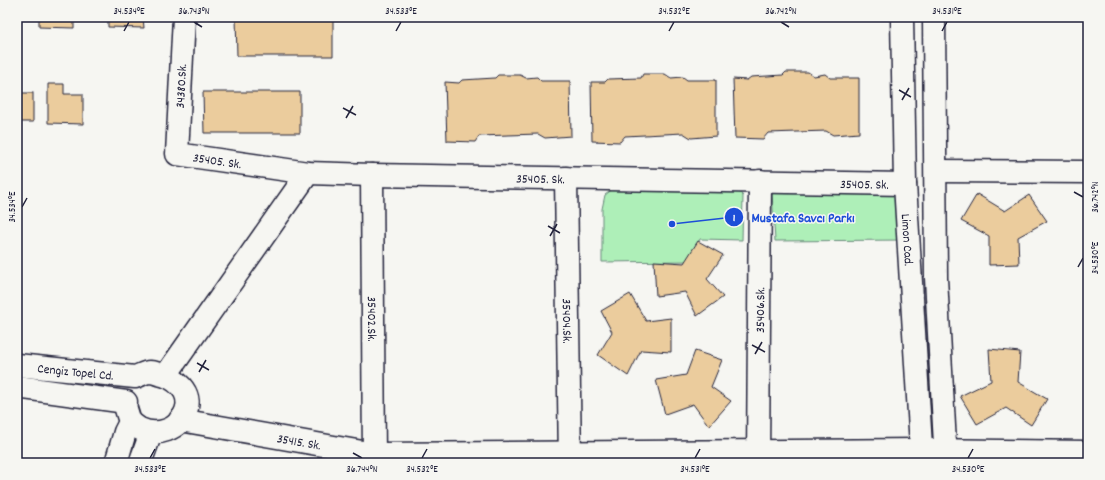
<svg xmlns="http://www.w3.org/2000/svg" width="1105" height="480" font-family="Dekko,sans-serif">
  <rect width="100%" height="100%" fill="#f6f6f2"/>
  <filter id="ink" filterUnits="userSpaceOnUse"><feTurbulence type="fractalNoise" baseFrequency=".025" numOctaves="2"/><feDisplacementMap in="SourceGraphic" scale="8" xChannelSelector="R" yChannelSelector="G"/><feConvolveMatrix kernelMatrix="1 2 1 2 8 2 1 2 1" color-interpolation-filters="sRGB"/></filter>
  <g filter="url(#ink)">
    <g fill="#aeefb8" stroke="#68887a">
      <polygon points="780,185 900,191 903,240 775,241 772,193"/>
      <polygon points="613,189 737,189 743,196 742,240 700,239 688,261 602,262 602,209 605,195"/>
    </g>
    <g fill="#ebcc9d" stroke="#22223b">
      <polygon points="39,17 74,17 74,28 39,27"/>
      <polygon points="108,17 143,17 144,28 108,27"/>
      <polygon points="236,17 333,17 333,56 237,56"/>
      <polygon points="786,72 808,72 814,76 825,74 830,78 859,78 859,133 833,135 826,131 768,133 763,139 735,138 733,79 747,80 751,77 783,75"/>
      <polygon points="643,74 665,74 671,78 683,77 687,80 716,80 716,136 691,138 683,133 625,136 620,142 592,141 591,82 605,82 608,79 641,78"/>
      <polygon points="498,75 520,75 526,78 537,77 541,81 570,81 571,136 545,138 538,134 479,136 475,142 447,141 445,82 459,83 462,80 495,78"/>
      <polygon points="48,84 64,84 64,94 83,94 83,124 48,123"/>
      <polygon points="203,92 300,92 300,133 204,133"/>
      <rect x="17" y="93" width="16" height="29"/>
      <polygon points="977,194 1005,211 1029,195 1047,221 1018,237 1019,264 989,265 989,236 961,221"/>
      <polygon points="698,241 723,255 707,279 723,297 697,316 685,292 656,296 654,261 684,263"/>
      <polygon points="630,294 646,321 671,318 671,352 641,350 628,376 598,355 612,332 601,311"/>
      <polygon points="989,349 1020,352 1018,382 1047,399 1031,425 1006,408 977,424 960,396 991,381"/>
      <polygon points="695,351 722,360 711,387 731,401 709,426 693,404 665,414 656,380 686,375"/>
    </g>
    <g fill="none" stroke-linecap="round" stroke-linejoin="round">
      <g stroke="#22223b" stroke-width="25">
        <g id="minor">
          <path id="s1" d="M 184,17 L 177,154 L 308,173 L 372,175 L 905,184"/>
          <path id="s2" d="M 902,17 L 905,184 L 922,463"/>
          <polyline points="934,17 936,278 946,463"/>
          <polyline points="936,171 1088,172"/>
          <path id="s3" d="M 372,175 L 374,463"/>
          <path id="s4" d="M 566,178 L 570,463"/>
          <path id="s5" d="M 17,365 L 135,377 C 139,376 145,372 149,372 C 152,372 156,373 158,374 C 175,377 193,392 186,411 C 179,430 157,437 140,429 C 136,427 133,424 130,422"/>
          <polyline points="166,375 308,173"/>
          <polyline points="17,387 126,402"/>
          <path id="s6" d="M 180,420 L 374,454 L 922,450 L 1088,452"/>
          <polyline points="116,463 125,432 130,422 126,409"/>
          <polyline points="140,463 151,433"/>
          <path id="s7" d="M 758,463 L 760,181"/>
        </g>
      </g>
      <use href="#minor" stroke="#f6f6f2" stroke-width="22"/>
    </g>
  </g>
  <path fill="none" stroke="#22223b" stroke-width="1.5" d="M 194,22 L 202,27M 781,22 L 789,27M 124,31 L 129,22M 396,31 L 401,22M 669,31 L 674,22M 942,31 L 947,22M 899,90 L 911,97M 902,100 L 909,88M 343,108 L 356,115M 346,118 L 353,106M 1074,192 L 1083,197M 22,207 L 27,198M 548,226 L 560,233M 550,236 L 557,224M 1078,267 L 1083,258M 752,345 L 765,352M 755,354 L 762,342M 197,363 L 209,370M 199,372 L 206,360M 353,453 L 362,458M 150,458 L 155,449M 422,458 L 427,449M 695,458 L 700,449M 968,458 L 973,449"/>
  <g text-anchor="middle" stroke-width="3" stroke-linejoin="round" paint-order="stroke">
    <g font-size="13" fill="#22223b" stroke="#f6f6f2">
      <text transform="translate(180 86) rotate(-87)" y="5">34380.Sk.</text>
      <text dy="5" stroke="none"><textPath href="#s1" startOffset="178">35405. Sk.</textPath></text>
      <text dy="5" stroke="none"><textPath href="#s1" startOffset="502">35405. Sk.</textPath></text>
      <text dy="5" stroke="none"><textPath href="#s1" startOffset="826">35405. Sk.</textPath></text>
      <text dy="5" stroke="none"><textPath href="#s2" startOffset="223">Limon Cad.</textPath></text>
      <text dy="5" stroke="none"><textPath href="#s7" startOffset="153">35406.Sk.</textPath></text>
      <text dy="5" stroke="none"><textPath href="#s3" startOffset="144">35402.Sk.</textPath></text>
      <text dy="5" stroke="none"><textPath href="#s4" startOffset="143">35404.Sk.</textPath></text>
      <text dy="5" stroke="none"><textPath href="#s5" startOffset="59">Cengiz Topel Cd.</textPath></text>
      <text dy="5" stroke="none"><textPath href="#s6" startOffset="121">35415. Sk.</textPath></text>
    </g>
  </g>
  <path fill="none" stroke="#1d4ed8" stroke-width="1.5" d="M672 224L734 217"/>
  <g fill="#1d4ed8" stroke="#f6f6f2" stroke-width="1.5">
    <circle cx="672" cy="224" r="4"/>
    <circle cx="734" cy="217" r="10"/>
  </g>
  <g font-size="12" text-anchor="middle" font-weight="bold" fill="#fff">
    <text x="734" y="221">1</text>
  </g>
  <g font-size="14" text-anchor="middle" font-weight="bold" fill="#1d4ed8" stroke="#f6f6f2" stroke-width="3" stroke-linejoin="round" paint-order="stroke">
    <text x="803" y="222">Mustafa Savcı Parkı</text>
  </g>
  <rect width="1105" height="480" fill="none" stroke="#f6f6f2" stroke-width="44"/>
  <rect x="22" y="22" width="1061" height="436" fill="none" stroke="#22223b" stroke-width="1.5"/>
  <g font-size="10" text-anchor="middle" fill="#22223b">
    <text x="129" y="14">34.534°E</text>
    <text x="194" y="14">36.743°N</text>
    <text x="401" y="14">34.533°E</text>
    <text x="674" y="14">34.532°E</text>
    <text x="781" y="14">36.742°N</text>
    <text x="947" y="14">34.531°E</text>
    <text transform="translate(1094 197) rotate(-90)" y="4">36.742°N</text>
    <text transform="translate(11 207) rotate(-90)" y="4">34.534°E</text>
    <text transform="translate(1094 258) rotate(-90)" y="4">34.530°E</text>
    <text x="150" y="472">34.533°E</text>
    <text x="362" y="472">36.744°N</text>
    <text x="422" y="472">34.532°E</text>
    <text x="695" y="472">34.531°E</text>
    <text x="968" y="472">34.530°E</text>
  </g>
</svg>
